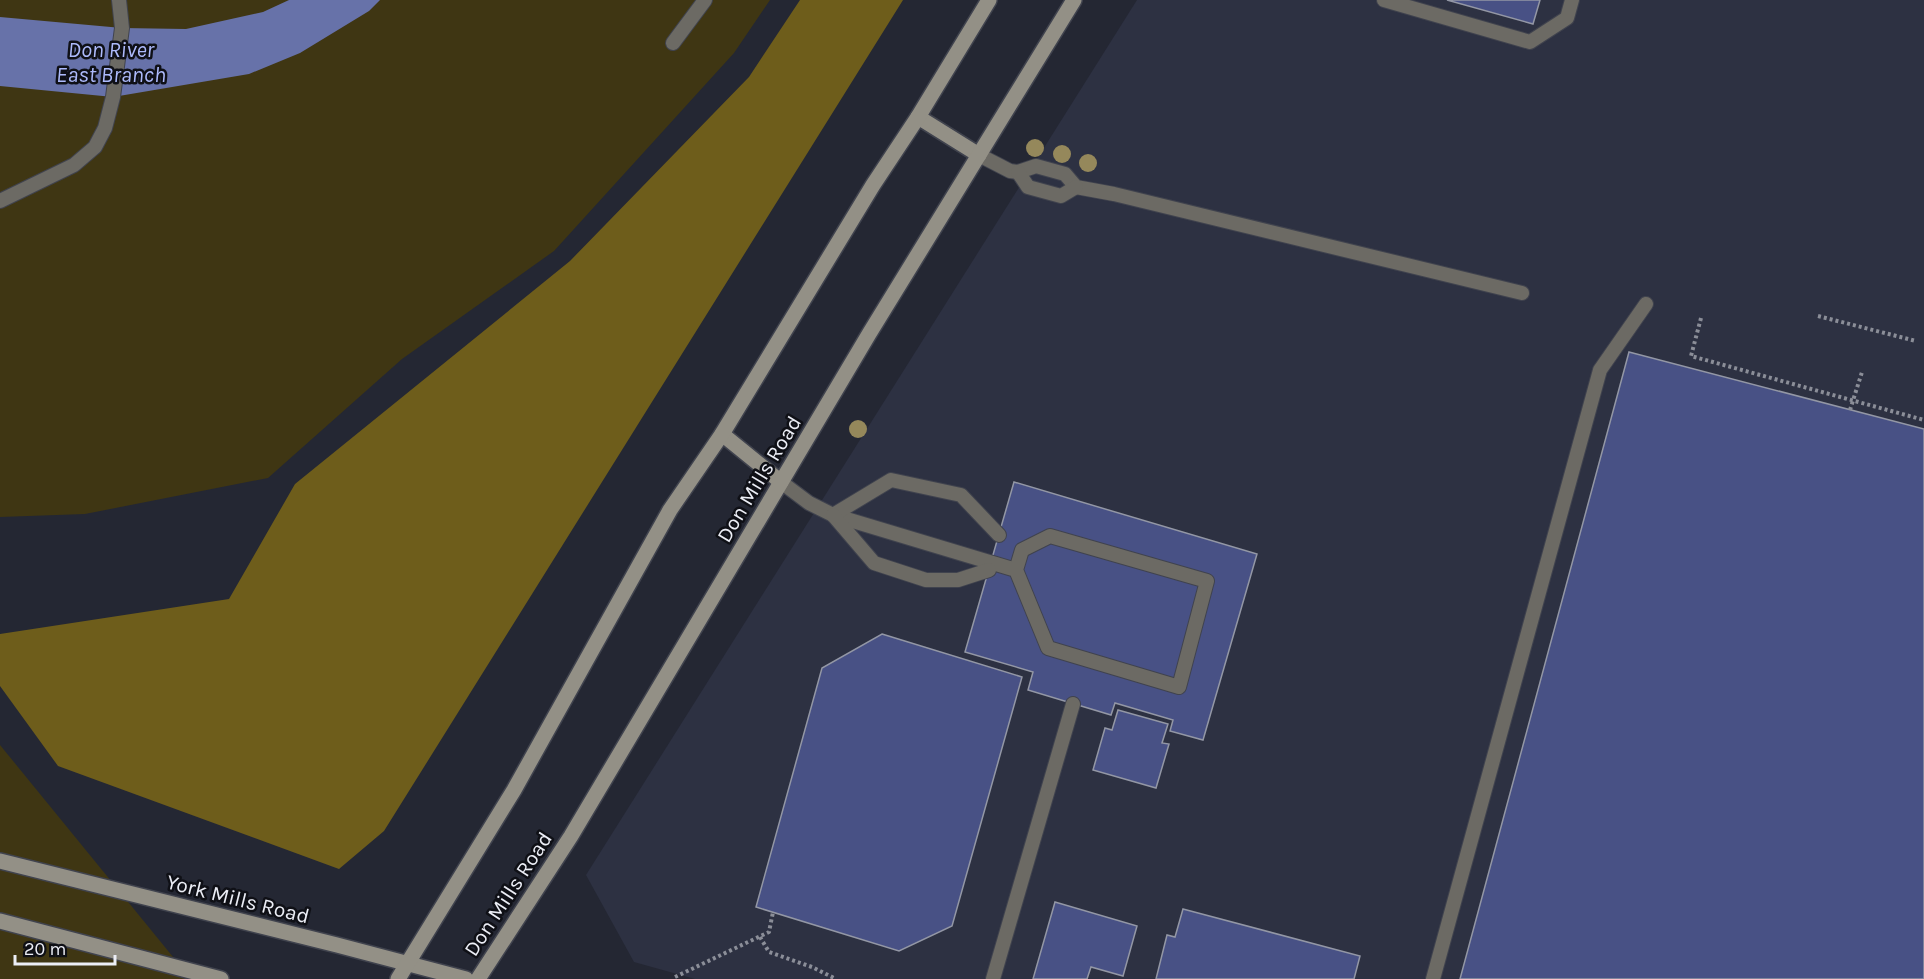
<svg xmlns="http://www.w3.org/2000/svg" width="1924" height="979" font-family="Karla,sans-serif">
  <rect width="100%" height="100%" fill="#242733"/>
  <polygon fill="#2d3142" points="1137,0 1924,0 1924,979 695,979 634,962 586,875"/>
  <g fill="#3f3613">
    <polygon points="0,0 770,0 734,53 554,251 402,359 268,478 85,514 0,517"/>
    <polygon points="0,745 191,979 0,979"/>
  </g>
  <polygon fill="#6e5d1b" points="800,0 903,0 384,831 339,869 58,766 0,686 0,634 229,599 295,484 570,261 749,77"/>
  <polygon fill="#6772a9" points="289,0 380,0 369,11 300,53 249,74 113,97 0,86 0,17 122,28 186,29 263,12"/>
  <g fill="#485185" stroke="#9397a5" stroke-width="1.5">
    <polygon points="1447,0 1540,0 1533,24"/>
    <polygon points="1629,352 1924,429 1924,979 1460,979"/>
    <polygon points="1014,482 1257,554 1203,740 1170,731 1173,720 1115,703 1111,715 1028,690 1033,672 965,652"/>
    <polygon points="882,634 1022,677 952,926 899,951 756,907 822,668"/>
    <polygon points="1118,710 1168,724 1162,743 1169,744 1156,788 1093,770 1105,728 1112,730"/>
    <polygon points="1055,902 1137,926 1123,976 1091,967 1087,979 1033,979"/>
    <polygon points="1183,909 1360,956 1354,979 1156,979 1167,935 1175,937"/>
  </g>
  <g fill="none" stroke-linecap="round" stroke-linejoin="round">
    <g stroke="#40434e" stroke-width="16">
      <g id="service">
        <polyline points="1384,0 1530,42 1567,18 1572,0"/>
        <polyline points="673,43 705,0"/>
        <polyline points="979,155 1010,171 1018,172 1036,166 1065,174 1076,187 1114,194 1522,293"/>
        <polyline points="1018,172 1028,187 1061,196 1076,187"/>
        <polyline points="0,201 74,165 95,147 105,128 113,97 122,28 119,0"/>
        <polyline points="781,482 809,503 833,515 1016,570 1048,648 1179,687 1207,581 1050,536 1022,550 1016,570"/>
        <polyline points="833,515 891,480 961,495 999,535"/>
        <polyline points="833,515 874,563 926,580 958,580 989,570"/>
        <polyline points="993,979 1073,704"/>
        <polyline points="1433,979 1600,370 1646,304"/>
      </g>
    </g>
    <g stroke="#40434e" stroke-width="18">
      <g id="secondary">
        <polyline points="918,117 979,155"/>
        <polyline points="722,434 781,482"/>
        <polyline points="0,861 337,945 466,979"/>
        <polyline points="0,921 221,979"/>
        <polyline points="398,979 514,790 670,510 722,434 873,185 918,117 989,0"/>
        <polyline points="478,979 571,836 869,334 1074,0"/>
      </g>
    </g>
    <g stroke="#8b8e98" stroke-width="4" stroke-dasharray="3 3" stroke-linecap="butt">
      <polyline points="1818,316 1916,341"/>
      <polyline points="1701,318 1691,356 1924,420"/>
      <polyline points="1850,410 1862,372"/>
      <polyline points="760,937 769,952 812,967 836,979"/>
      <polyline points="675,977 769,932 773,912"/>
    </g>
    <use href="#service" stroke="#6c6a64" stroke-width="14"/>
    <use href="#secondary" stroke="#939086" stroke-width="15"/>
  </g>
  <g fill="#95885b">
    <circle cx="1035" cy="148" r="9"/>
    <circle cx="1062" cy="154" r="9"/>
    <circle cx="1088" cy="163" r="9"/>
    <circle cx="858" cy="429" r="9"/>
  </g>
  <g text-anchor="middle" stroke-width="5" stroke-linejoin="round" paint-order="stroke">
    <g font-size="21" fill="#eceef6" stroke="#0f1016">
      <text transform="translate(759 479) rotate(-59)" y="7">Don Mills Road</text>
      <text transform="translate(508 894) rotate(-57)" y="7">Don Mills Road</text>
      <text transform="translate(238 899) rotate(14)" y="7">York Mills Road</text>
    </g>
    <g font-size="22" font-style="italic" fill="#adbafb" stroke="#0f1016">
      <text x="111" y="57">Don River<tspan x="111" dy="25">East Branch</tspan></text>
    </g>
  </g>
  <path d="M15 955v9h100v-9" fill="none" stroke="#eceef6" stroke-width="3"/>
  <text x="24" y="955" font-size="18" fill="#eceef6" stroke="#0f1016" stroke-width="4.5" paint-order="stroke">20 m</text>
</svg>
